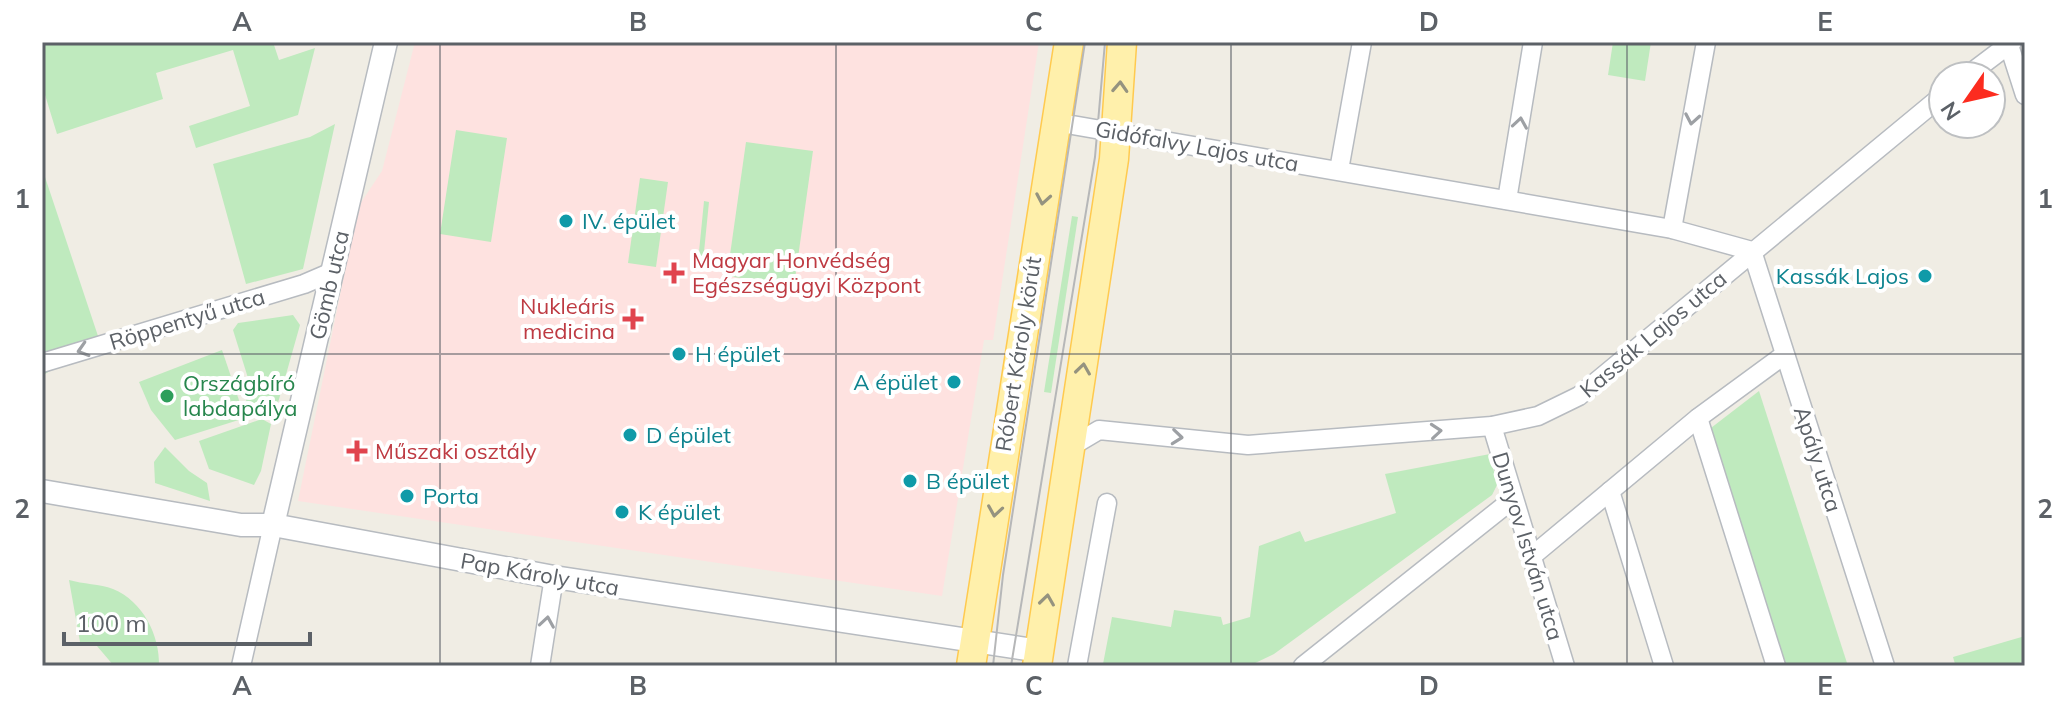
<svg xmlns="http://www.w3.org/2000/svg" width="2067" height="708" font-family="Mulish,sans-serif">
  <rect width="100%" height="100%" fill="#f0ede4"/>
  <polygon fill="#fee2e0" points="415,42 1039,42 993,340 984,340 942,596 298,501 358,207 382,171"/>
  <g fill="#bfeabe">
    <polygon points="42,42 273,42 279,60 315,48 298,115 196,148 189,126 250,106 233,50 156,73 163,99 57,134 42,85"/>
    <polygon points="1613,42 1651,42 1645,81 1608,75"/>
    <polygon points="335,124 303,269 246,284 213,164 310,137"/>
    <polygon points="456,130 507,138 491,242 440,234"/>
    <polygon points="746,142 813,151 794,286 727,276"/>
    <polygon points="42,168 99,339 42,376"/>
    <polygon points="640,178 668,182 656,267 628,263"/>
    <polygon points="704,201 709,202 703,262 698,262"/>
    <polygon points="1072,216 1078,217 1051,393 1044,392"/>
    <polygon points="293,315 300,325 274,417 249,411 245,396 253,394 233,330 238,323"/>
    <polygon points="222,350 245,418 175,440 151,410 139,382"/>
    <polygon points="1759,391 1848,666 1782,666 1707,431"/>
    <polygon points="262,419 271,424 261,471 254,485 209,469 199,441"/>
    <polygon points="165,447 189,471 207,483 210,501 155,483 154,462"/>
    <polygon points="1490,454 1497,485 1492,495 1274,654 1249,666 1103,664 1112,617 1171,627 1174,610 1221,617 1223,625 1250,617 1259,546 1300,531 1305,542 1396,513 1385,474"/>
    <path d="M 69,580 C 83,584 100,584 113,589 C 143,601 160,636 159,666 L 114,666 L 97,646 L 80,642 Z"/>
    <polygon points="2025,636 2025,661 2010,666 1950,666 1955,664 1953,657"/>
  </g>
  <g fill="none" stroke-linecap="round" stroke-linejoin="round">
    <g stroke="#b7bbc0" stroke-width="21">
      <g id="minor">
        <polyline points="2008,42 2025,95"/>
        <polyline points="1967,76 2012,42"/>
        <polyline points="1055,122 1672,229 1752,251 1885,666"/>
        <polyline points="1339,170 1362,42"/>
        <polyline points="1507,200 1533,42"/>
        <polyline points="1672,229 1706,42"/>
        <polyline points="42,363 304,284 332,272"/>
        <polyline points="1698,418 1776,666"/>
        <polyline points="1492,426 1565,666"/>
        <polyline points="1072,446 1099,430 1248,445 1492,426 1538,416 1579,396 1943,95"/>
        <polyline points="1610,491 1664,666"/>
        <polyline points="1531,557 1698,418 1784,355"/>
        <polyline points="241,666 273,525"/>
        <polyline points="540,666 554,577"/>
        <polyline points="1077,666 1107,503"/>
        <polyline points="1303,666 1513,499"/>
      </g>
    </g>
    <g stroke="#b7bbc0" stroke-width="25">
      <g id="tertiary">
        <polyline points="42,491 241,525 273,525 554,577 1040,651"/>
        <polyline points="273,525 386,42"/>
      </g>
    </g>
    <g stroke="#ffca4f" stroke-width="31">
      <g id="primary">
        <polyline points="971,666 1069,42"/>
        <polyline points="1037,666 1114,159 1122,42"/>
      </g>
    </g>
    <use href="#minor" stroke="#fff" stroke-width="18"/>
    <use href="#tertiary" stroke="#fff" stroke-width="22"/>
    <use href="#primary" stroke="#fff0ab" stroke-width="28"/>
    <g stroke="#b6b7b8" stroke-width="2">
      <polyline points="993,666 1003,575 1085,42"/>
      <polyline points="1011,666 1095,157 1105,42"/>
    </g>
  </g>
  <defs><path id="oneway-chevron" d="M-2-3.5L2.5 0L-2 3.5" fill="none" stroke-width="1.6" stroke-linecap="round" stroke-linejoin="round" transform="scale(2)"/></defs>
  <g stroke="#95937f">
    <use href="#oneway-chevron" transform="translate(1120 87) rotate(-87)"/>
    <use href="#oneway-chevron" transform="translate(1043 199) rotate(100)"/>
    <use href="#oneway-chevron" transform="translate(1083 369) rotate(-82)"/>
    <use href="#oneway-chevron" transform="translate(995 511) rotate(99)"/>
    <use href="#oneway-chevron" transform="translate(1047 600) rotate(-82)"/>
  </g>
  <g stroke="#9da0a4">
    <use href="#oneway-chevron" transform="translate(1692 119) rotate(100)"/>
    <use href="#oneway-chevron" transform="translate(1520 123) rotate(-81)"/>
    <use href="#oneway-chevron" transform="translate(83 350) rotate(163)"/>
    <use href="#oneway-chevron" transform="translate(1436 431) rotate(-5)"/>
    <use href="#oneway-chevron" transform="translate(1177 437) rotate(6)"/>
    <use href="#oneway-chevron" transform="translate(547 622) rotate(-81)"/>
  </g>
  <path fill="none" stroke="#5c6167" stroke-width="2" stroke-opacity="0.55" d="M 440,42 L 440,666M 836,42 L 836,666M 1231,42 L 1231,666M 1627,42 L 1627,666M 42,354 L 2025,354"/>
  <g fill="#0f9aa8" stroke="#fff" stroke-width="3">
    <circle cx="566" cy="221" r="8"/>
    <circle cx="1925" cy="276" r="8"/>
    <circle cx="679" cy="354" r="8"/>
    <circle cx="954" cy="382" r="8"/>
    <circle cx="630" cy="435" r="8"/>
    <circle cx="910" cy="481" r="8"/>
    <circle cx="407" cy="496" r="8"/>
    <circle cx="622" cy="512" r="8"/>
  </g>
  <g fill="#e0444e" stroke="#fff" stroke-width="3">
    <path d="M670 261h8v8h8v8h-8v8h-8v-8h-8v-8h8z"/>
    <path d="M629 307h8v8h8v8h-8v8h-8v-8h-8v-8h8z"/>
    <path d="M353 439h8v8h8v8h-8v8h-8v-8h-8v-8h8z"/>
  </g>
  <circle fill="#2e9e5b" stroke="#fff" stroke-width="3" cx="167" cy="396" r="8"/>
  <g text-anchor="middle" stroke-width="8" stroke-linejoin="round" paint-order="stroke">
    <g font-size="22" fill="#5c6167" stroke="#fff">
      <text transform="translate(1197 146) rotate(10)" y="8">Gidófalvy Lajos utca</text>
      <text transform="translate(329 285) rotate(-77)" y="8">Gömb utca</text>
      <text transform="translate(187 319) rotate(-17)" y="8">Röppentyű utca</text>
      <text transform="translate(1653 334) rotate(-40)" y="8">Kassák Lajos utca</text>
      <text transform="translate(1018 354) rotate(-81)" y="8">Róbert Károly körút</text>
      <text transform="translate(1818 459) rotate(72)" y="8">Apály utca</text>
      <text transform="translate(1528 546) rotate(73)" y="8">Dunyov István utca</text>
      <text transform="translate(540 574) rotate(10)" y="8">Pap Károly utca</text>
    </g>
    <g font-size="22" fill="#0d838f" stroke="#fff" text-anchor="start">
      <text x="582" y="229">IV. épület</text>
      <text x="1909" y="284" text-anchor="end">Kassák Lajos</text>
      <text x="695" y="362">H épület</text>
      <text x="938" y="390" text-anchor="end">A épület</text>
      <text x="646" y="443">D épület</text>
      <text x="926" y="489">B épület</text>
      <text x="423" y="504">Porta</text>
      <text x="638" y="520">K épület</text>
    </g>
    <g font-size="22" fill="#be3a42" stroke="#fff" text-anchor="start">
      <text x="692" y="268">Magyar Honvédség<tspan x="692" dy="25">Egészségügyi Központ</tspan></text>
      <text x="615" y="314" text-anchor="end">Nukleáris<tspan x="615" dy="25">medicina</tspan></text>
      <text x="375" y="459">Műszaki osztály</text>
    </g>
    <g font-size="22" fill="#27864d" stroke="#fff" text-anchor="start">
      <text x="183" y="391">Országbíró<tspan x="183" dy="25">labdapálya</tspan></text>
    </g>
  </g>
  <rect width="2067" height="708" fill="none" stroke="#ffffff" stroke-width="88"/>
  <g transform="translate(1967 100) rotate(236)"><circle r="38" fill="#ffffff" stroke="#bec0c2" stroke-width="2"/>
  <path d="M0-6L14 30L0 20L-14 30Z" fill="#fc2c1f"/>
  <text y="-12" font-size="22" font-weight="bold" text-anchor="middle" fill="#5c6167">N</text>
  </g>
  <path d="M64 632v12h246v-12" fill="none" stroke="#5c6167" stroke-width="4"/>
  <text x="76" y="632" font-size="24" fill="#5c6167" stroke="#ffffff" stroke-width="6" paint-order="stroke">100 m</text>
  <rect x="44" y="44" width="1979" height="620" fill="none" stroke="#5c6167" stroke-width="3"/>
  <g font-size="26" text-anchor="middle" font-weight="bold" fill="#5c6167">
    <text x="242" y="31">A</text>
    <text x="638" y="31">B</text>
    <text x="1034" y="31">C</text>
    <text x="1429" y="31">D</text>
    <text x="1825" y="31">E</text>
    <text x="22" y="208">1</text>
    <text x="2045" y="208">1</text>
    <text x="22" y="518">2</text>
    <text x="2045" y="518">2</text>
    <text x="242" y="695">A</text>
    <text x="638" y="695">B</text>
    <text x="1034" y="695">C</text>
    <text x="1429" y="695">D</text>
    <text x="1825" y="695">E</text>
  </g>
</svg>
